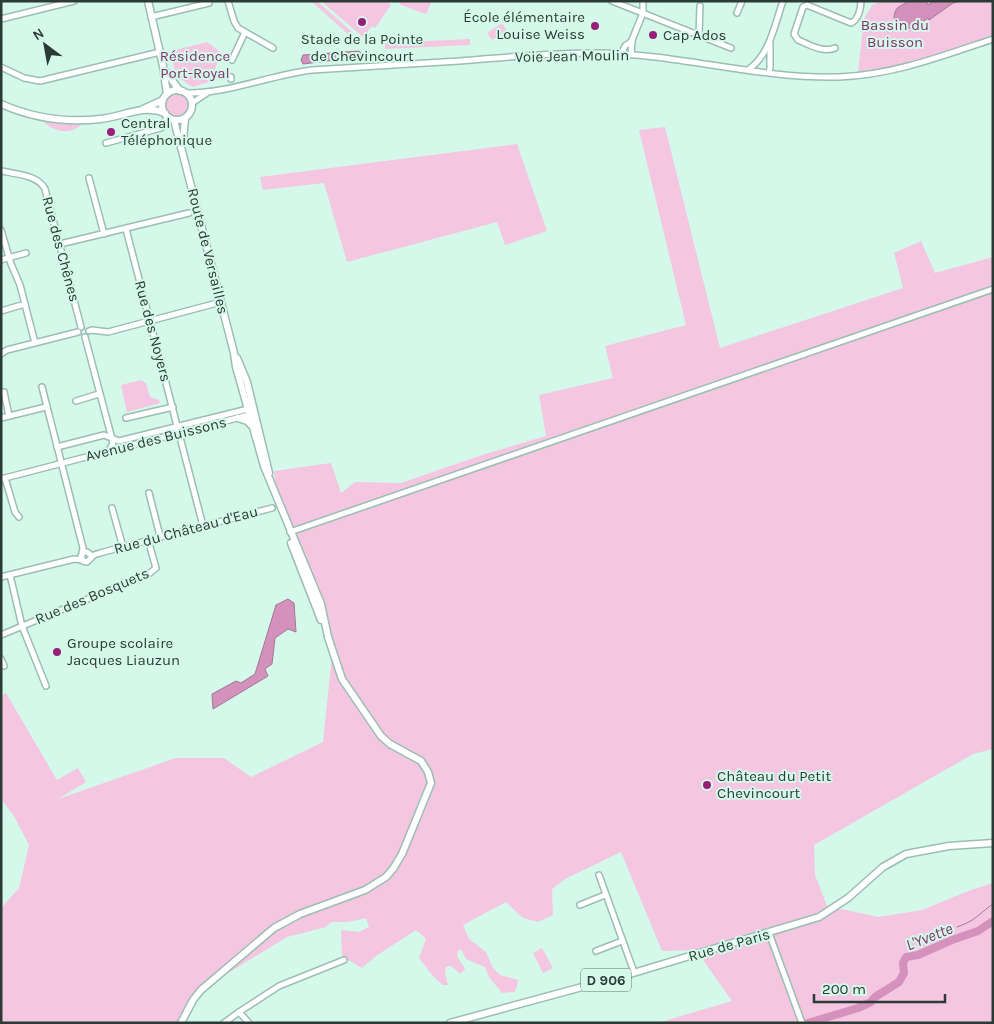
<svg xmlns="http://www.w3.org/2000/svg" width="994" height="1024" font-family="Karla,sans-serif">
  <rect width="100%" height="100%" fill="#d4f9ea"/>
  <g fill="#f4c6e2">
    <polygon points="311,1 317,1 352,32 349,35"/>
    <polygon points="321,1 387,1 391,5 375,28 372,26 363,37"/>
    <polygon points="397,1 432,1 426,14 401,5"/>
    <polygon points="881,1 993,1 993,37 914,63 858,72 864,19 872,5"/>
    <polygon points="502,23 507,31 492,40 487,33"/>
    <polygon points="470,39 470,45 385,49 385,43"/>
    <polygon points="207,42 222,53 209,82 192,87 175,75 173,62 169,62 167,52"/>
    <circle cx="177" cy="105" r="11"/>
    <path d="M 43,121 L 83,123 C 71,136 54,132 43,121 Z"/>
    <polygon points="665,127 720,348 903,288 894,253 921,241 935,273 993,257 993,749 973,754 814,845 815,875 827,906 879,917 922,910 971,890 993,883 993,1023 657,1023 732,1001 696,950 662,951 621,852 565,879 552,889 553,915 538,922 523,918 506,902 463,925 469,939 486,952 493,968 500,975 518,980 517,987 514,992 502,993 489,977 485,967 466,959 461,949 458,951 457,956 465,969 460,974 451,966 446,967 445,973 448,985 443,985 433,976 419,958 426,939 416,930 376,956 362,968 342,956 341,930 359,932 369,927 366,918 348,922 331,922 326,927 287,937 192,995 178,1023 1,1023 1,908 19,888 29,845 14,816 1,799 1,696 6,693 57,780 78,768 86,782 58,799 176,758 224,758 251,777 323,742 333,646 275,485 274,471 331,463 341,493 355,482 401,483 482,455 546,436 539,395 613,378 605,346 686,325 639,130"/>
    <polygon points="517,144 547,231 505,245 497,222 347,262 324,183 263,190 260,177"/>
    <polygon points="141,380 146,383 150,397 159,400 160,403 127,412 121,385"/>
    <polygon points="542,948 553,968 543,973 533,953"/>
  </g>
  <g fill="#d391bb" stroke="#a17793">
    <path d="M 909,1 L 926,1 L 928,5 L 934,1 L 960,1 L 953,3 L 929,20 L 928,18 C 923,21 919,25 914,27 C 903,31 889,23 896,10 C 898,6 905,4 909,1 Z"/>
    <polygon points="359,51 362,54 360,57 303,64 301,60 303,55"/>
    <polygon points="288,599 294,603 296,632 288,629 275,638 272,664 265,669 268,676 213,709 212,694 236,681 241,683 255,674 276,605"/>
  </g>
  <g fill="none" stroke-linecap="round" stroke-linejoin="round">
    <path stroke="#a17793" stroke-width="1" d="M 957,927 C 977,920 977,915 993,904"/>
    <polyline stroke="#d391bb" stroke-width="8" points="808,1023 858,1008 871,1002 875,997 899,982 904,973 903,963 906,957 918,955 952,940 978,931 993,921"/>
    <g stroke="#9bbeb0" stroke-width="8">
      <g id="minor">
        <polyline points="228,1 234,21 238,28 273,48"/>
        <polyline points="612,1 731,48"/>
        <polyline points="737,13 742,1"/>
        <polyline points="151,17 209,3"/>
        <polyline points="1,19 74,1"/>
        <polyline points="699,35 700,6"/>
        <path d="M 835,48 C 823,53 810,45 798,40 L 794,34 L 803,7 L 807,5 L 851,23 C 858,20 861,9 861,1"/>
        <polyline points="621,54 625,46 632,41"/>
        <polyline points="631,55 632,40 643,13 643,1"/>
        <polyline points="232,60 245,32"/>
        <polyline points="1,67 24,78 40,81 160,52"/>
        <path d="M 749,69 C 770,55 775,23 783,1"/>
        <polyline points="769,72 770,68 770,43"/>
        <polyline points="231,77 231,79"/>
        <path d="M 186,93 C 228,94 270,75 312,70 C 361,67 410,64 459,61 C 505,57 552,53 598,53 C 679,54 758,79 839,77 C 893,75 942,56 993,39"/>
        <polyline points="192,103 207,93"/>
        <polyline points="106,143 161,128 164,126 167,116"/>
        <path d="M 1,171 C 16,174 38,175 45,189 L 81,327"/>
        <polyline points="89,178 104,234"/>
        <polyline points="126,229 203,526"/>
        <polyline points="1,230 11,264 20,285 35,343"/>
        <polyline points="60,244 189,213"/>
        <polyline points="1,260 26,253"/>
        <polyline points="1,311 25,304"/>
        <polyline points="89,331 92,330 108,332 221,302"/>
        <polyline points="85,337 112,439 113,444 109,450"/>
        <polyline points="1,354 7,350 78,332"/>
        <polyline points="42,387 83,548 82,553"/>
        <polyline points="4,392 9,416"/>
        <polyline points="76,401 99,394"/>
        <polyline points="1,418 46,407"/>
        <polyline points="126,418 173,407"/>
        <polyline points="57,447 104,435 119,441 248,409"/>
        <polyline points="5,478 15,512 19,517"/>
        <polyline points="1,479 249,415"/>
        <polyline points="149,493 160,536"/>
        <polyline points="112,508 123,547"/>
        <polyline points="290,532 993,289"/>
        <polyline points="91,558 91,555 87,552 84,552 81,556 83,561 87,562 94,555 100,553 272,508"/>
        <polyline points="10,575 22,626 46,686"/>
        <polyline points="1,577 74,559 82,560"/>
        <polyline points="1,635 150,573 156,568 148,540"/>
        <polyline points="1,659 4,666"/>
        <polyline points="599,875 634,972"/>
        <polyline points="580,905 605,895"/>
        <polyline points="769,933 802,1023"/>
        <polyline points="596,951 622,941"/>
        <polyline points="224,1023 239,1012"/>
        <polyline points="249,1023 239,1012 279,986 344,960"/>
      </g>
    </g>
    <g stroke="#9bbeb0" stroke-width="9">
      <g id="major">
        <polyline points="148,1 163,66 167,94"/>
        <polyline points="166,72 180,91"/>
        <circle cx="177" cy="105" r="15"/>
        <path d="M 1,104 C 33,118 66,123 100,119 C 122,117 143,104 165,113"/>
        <polyline points="143,109 163,100"/>
        <polyline points="174,120 234,353 236,367 264,466 321,604 328,637 342,679 381,736 390,744 421,761 428,772 431,783 402,854 393,869 386,877 365,890 300,914 274,928 201,990 193,1000 181,1023"/>
        <polyline points="183,141 185,118"/>
        <polyline points="237,358 247,382 269,473"/>
        <polyline points="238,418 247,421 251,425"/>
        <polyline points="291,543 321,620"/>
        <polyline points="450,1023 630,974 819,917 848,898 883,867 906,854 949,846 993,843"/>
      </g>
    </g>
    <use href="#minor" stroke="#fff" stroke-width="5"/>
    <use href="#major" stroke="#fff" stroke-width="6"/>
  </g>
  <g fill="#981f79" stroke="#d4f9ea" stroke-width="2">
    <circle cx="362" cy="22" r="5"/>
    <circle cx="595" cy="26" r="5"/>
    <circle cx="653" cy="35" r="5"/>
    <circle cx="111" cy="132" r="5"/>
    <circle cx="57" cy="652" r="5"/>
    <circle cx="707" cy="785" r="5"/>
  </g>
  <g text-anchor="middle" stroke-width="4" stroke-linejoin="round" paint-order="stroke">
    <rect fill="#d4f9ea" stroke="#5e746b" stroke-width="1" x="581" y="968.5" width="50" height="23" rx="4"/>
    <g font-size="14" font-weight="bold" fill="#2c3b35">
      <text x="606" y="985">D 906</text>
    </g>
    <g font-size="15" fill="#2c3b35" stroke="#d4f9ea" text-anchor="start">
      <text x="585" y="22" text-anchor="end">École élémentaire<tspan x="585" dy="17">Louise Weiss</tspan></text>
      <text x="663" y="40">Cap Ados</text>
      <text x="362" y="44" text-anchor="middle">Stade de la Pointe<tspan x="362" dy="17">de Chevincourt</tspan></text>
      <text x="121" y="128">Central<tspan x="121" dy="17">Téléphonique</tspan></text>
      <text x="67" y="648">Groupe scolaire<tspan x="67" dy="17">Jacques Liauzun</tspan></text>
      <text x="717" y="781">Château du Petit<tspan x="717" dy="17">Chevincourt</tspan></text>
    </g>
    <g font-size="15" fill="#82346a" stroke="#d4f9ea">
      <text x="895" y="30">Bassin du<tspan x="895" dy="17">Buisson</tspan></text>
      <text x="195" y="61">Résidence<tspan x="195" dy="17">Port-Royal</tspan></text>
    </g>
    <g font-size="15" fill="#2c3b35" stroke="#d4f9ea">
      <text transform="translate(572 56) rotate(-1)" y="5">Voie Jean Moulin</text>
      <text transform="translate(61 249) rotate(75)" y="5">Rue des Chênes</text>
      <text transform="translate(208 251) rotate(76)" y="5">Route de Versailles</text>
      <text transform="translate(153 331) rotate(75)" y="5">Rue des Noyers</text>
      <text transform="translate(156 439) rotate(-14)" y="5">Avenue des Buissons</text>
      <text transform="translate(186 530) rotate(-15)" y="5">Rue du Château d'Eau</text>
      <text transform="translate(92 596) rotate(-23)" y="5">Rue des Bosquets</text>
      <text transform="translate(729 945) rotate(-16)" y="5">Rue de Paris</text>
    </g>
    <g font-size="16" font-style="italic" fill="#803268" stroke="#d4f9ea">
      <text transform="translate(929 936) rotate(-22)" y="6">L'Yvette</text>
    </g>
  </g>
  <rect width="994" height="1024" fill="none" stroke="#2c3b35" stroke-width="5"/>
  <g transform="translate(45 45) rotate(328)" stroke="#d4f9ea" stroke-width="4" paint-order="stroke">
  <path d="M0-4L9 19L0 12L-9 19Z" fill="#2c3b35"/>
  <text y="-8" font-size="14" font-weight="bold" text-anchor="middle" fill="#2c3b35">N</text>
  </g>
  <path d="M814 994v8h131v-8" fill="none" stroke="#2c3b35" stroke-width="2.5"/>
  <text x="822" y="994" font-size="15" fill="#2c3b35" stroke="#d4f9ea" stroke-width="4" paint-order="stroke">200 m</text>
</svg>
